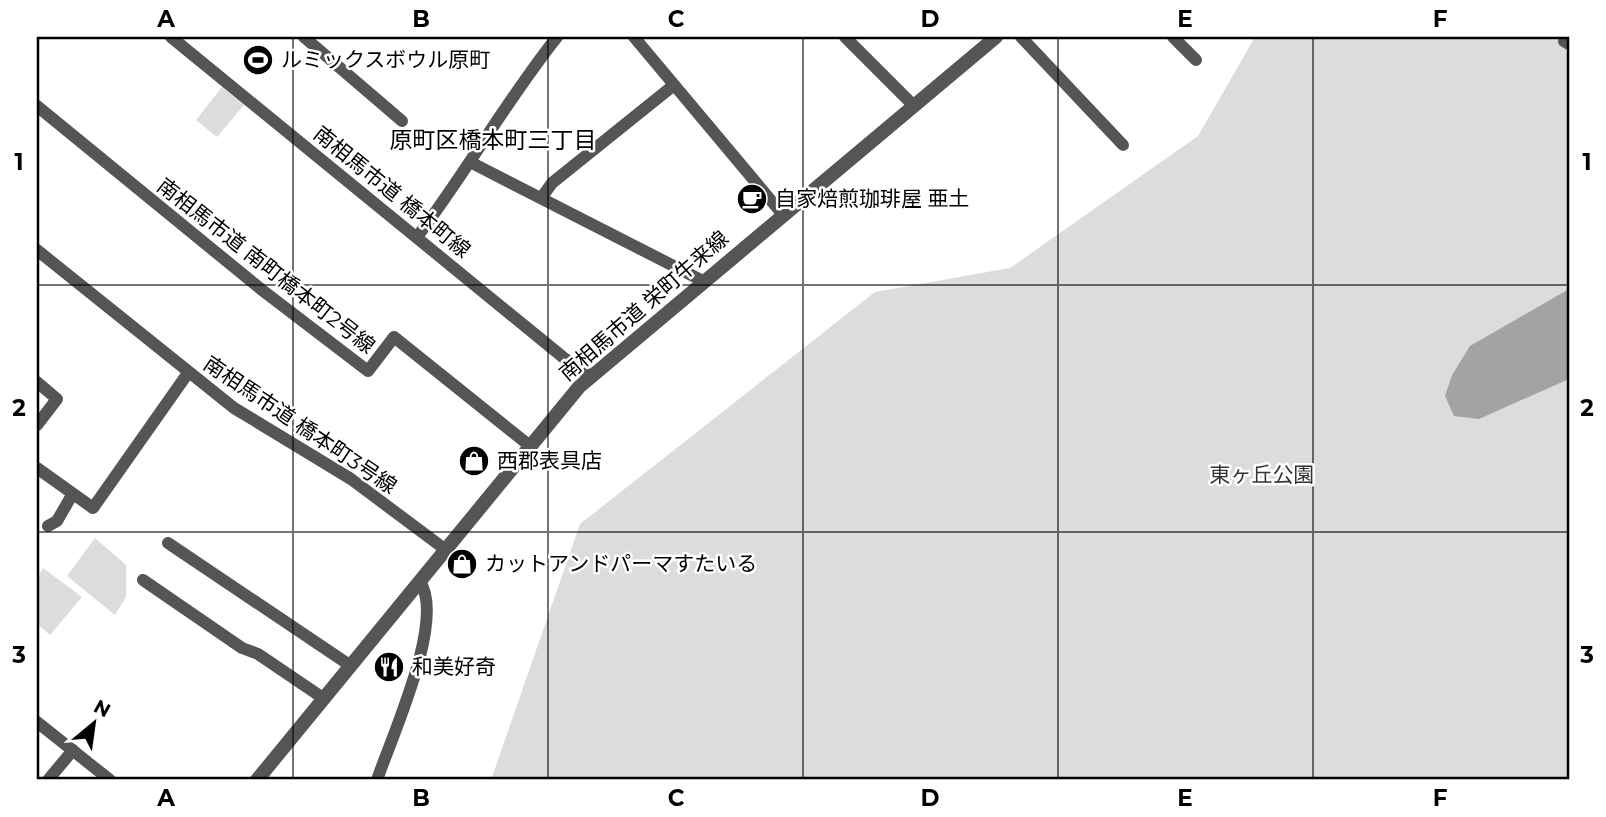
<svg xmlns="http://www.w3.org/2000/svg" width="1606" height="817" font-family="Montserrat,'Noto Sans JP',sans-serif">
  <rect width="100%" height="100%" fill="#fff"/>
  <g fill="#dcdcdc">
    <polygon points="1255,37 1569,37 1569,780 491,780 580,524 875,292 1010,268 1198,136"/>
    <polygon points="222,87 244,105 217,137 196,120"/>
    <polygon points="95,538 126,565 126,597 115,615 67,576"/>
    <polygon points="43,568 82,597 50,635 37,624 37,579"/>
  </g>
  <polygon fill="#a3a3a3" points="1569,289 1569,379 1479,419 1454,416 1445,396 1452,375 1470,346"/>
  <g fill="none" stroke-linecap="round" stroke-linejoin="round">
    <g stroke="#555" stroke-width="12">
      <polyline points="171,37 564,358 590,376"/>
      <polyline points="304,37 402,121"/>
      <polyline points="634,37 784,216"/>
      <polyline points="845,37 914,106"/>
      <polyline points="1021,37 1123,145"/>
      <polyline points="1173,37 1196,60"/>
      <polyline points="1564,41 1569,44"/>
      <polyline points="37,106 262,290 368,371 394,337 530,446"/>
      <polyline points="472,163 703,281"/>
      <polyline points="542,197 552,183 674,85"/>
      <path d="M 417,237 C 467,171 506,101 557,37"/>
      <polyline points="37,250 234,408 351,479 446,550"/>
      <polyline points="37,382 57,399 37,425"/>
      <polyline points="37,468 93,508 188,373"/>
      <polyline points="48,526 57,521 72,495"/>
      <polyline points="168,543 351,666"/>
      <polyline points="143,580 242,648 258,654 323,698"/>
      <polyline points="37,722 110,780"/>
      <polyline points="48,780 73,750"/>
      <path d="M 377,780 C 391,738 446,620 420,582"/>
    </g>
    <polyline stroke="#555" stroke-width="14" points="257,780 579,387 996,37"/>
  </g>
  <path fill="none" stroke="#000" stroke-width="2" stroke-opacity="0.55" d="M 293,37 L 293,780M 548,37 L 548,780M 803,37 L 803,780M 1058,37 L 1058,780M 1313,37 L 1313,780M 37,285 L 1569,285M 37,532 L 1569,532"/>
  <defs>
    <g id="stadium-disc" transform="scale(1.575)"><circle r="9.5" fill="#000" stroke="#fff"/><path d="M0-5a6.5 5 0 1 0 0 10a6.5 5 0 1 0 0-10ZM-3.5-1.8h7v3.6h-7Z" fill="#fff"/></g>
    <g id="cafe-disc" transform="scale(1.575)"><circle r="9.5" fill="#000" stroke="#fff"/><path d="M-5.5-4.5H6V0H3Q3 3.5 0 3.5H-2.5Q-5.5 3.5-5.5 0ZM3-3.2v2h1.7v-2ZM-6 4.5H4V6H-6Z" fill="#fff"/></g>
    <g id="shop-disc" transform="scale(1.575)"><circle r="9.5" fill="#000" stroke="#fff"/><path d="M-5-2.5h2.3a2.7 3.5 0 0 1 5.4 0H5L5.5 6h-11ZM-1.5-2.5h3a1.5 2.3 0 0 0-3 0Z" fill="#fff"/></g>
    <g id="restaurant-disc" transform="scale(1.575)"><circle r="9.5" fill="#000" stroke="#fff"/><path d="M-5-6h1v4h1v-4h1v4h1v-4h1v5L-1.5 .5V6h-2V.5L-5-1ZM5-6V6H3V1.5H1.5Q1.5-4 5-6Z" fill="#fff"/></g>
  </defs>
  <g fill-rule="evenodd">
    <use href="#stadium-disc" x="258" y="60"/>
    <use href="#cafe-disc" x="752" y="199"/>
    <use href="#shop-disc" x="474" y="461"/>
    <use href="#shop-disc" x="462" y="564"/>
    <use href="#restaurant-disc" x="389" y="667"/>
  </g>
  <g text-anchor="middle" stroke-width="5" stroke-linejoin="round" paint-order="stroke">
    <g font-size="21" fill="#000" stroke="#fff" text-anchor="start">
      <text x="281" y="67">ルミックスボウル原町</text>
      <text x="775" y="206">自家焙煎珈琲屋 亜土</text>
      <text x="497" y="468">西郡表具店</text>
      <text x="485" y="571">カットアンドパーマすたいる</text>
      <text x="412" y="674">和美好奇</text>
    </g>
    <g font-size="21" fill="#000" stroke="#fff">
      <text transform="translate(392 192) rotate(39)" y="7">南相馬市道 橋本町線</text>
      <text transform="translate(266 266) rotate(38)" y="7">南相馬市道 南町橋本町2号線</text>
      <text transform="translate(644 306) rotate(-41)" y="7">南相馬市道 栄町牛来線</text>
      <text transform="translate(300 425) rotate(34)" y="7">南相馬市道 橋本町3号線</text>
    </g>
    <g font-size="21" fill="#333" stroke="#fff">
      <text x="1262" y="482">東ヶ丘公園</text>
    </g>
    <g font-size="23" fill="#000" stroke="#fff">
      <text x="493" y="148">原町区橋本町三丁目</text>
    </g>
  </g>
  <rect width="1606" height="817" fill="none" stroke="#ffffff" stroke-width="77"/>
  <g transform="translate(94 723) rotate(29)" stroke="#ffffff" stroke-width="5" paint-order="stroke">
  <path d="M0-5L12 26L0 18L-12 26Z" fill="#000000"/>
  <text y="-10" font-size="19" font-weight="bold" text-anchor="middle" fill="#000000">N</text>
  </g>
  <rect x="38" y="38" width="1530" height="740" fill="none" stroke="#000" stroke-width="2.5"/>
  <g font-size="23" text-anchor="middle" font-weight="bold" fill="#000">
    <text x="166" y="27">A</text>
    <text x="421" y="27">B</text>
    <text x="676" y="27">C</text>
    <text x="930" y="27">D</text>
    <text x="1185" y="27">E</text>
    <text x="1440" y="27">F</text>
    <text x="19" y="170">1</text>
    <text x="1587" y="170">1</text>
    <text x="19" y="416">2</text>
    <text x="1587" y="416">2</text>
    <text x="19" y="663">3</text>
    <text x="1587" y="663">3</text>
    <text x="166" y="806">A</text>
    <text x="421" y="806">B</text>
    <text x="676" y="806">C</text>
    <text x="930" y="806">D</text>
    <text x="1185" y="806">E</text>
    <text x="1440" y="806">F</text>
  </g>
</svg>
